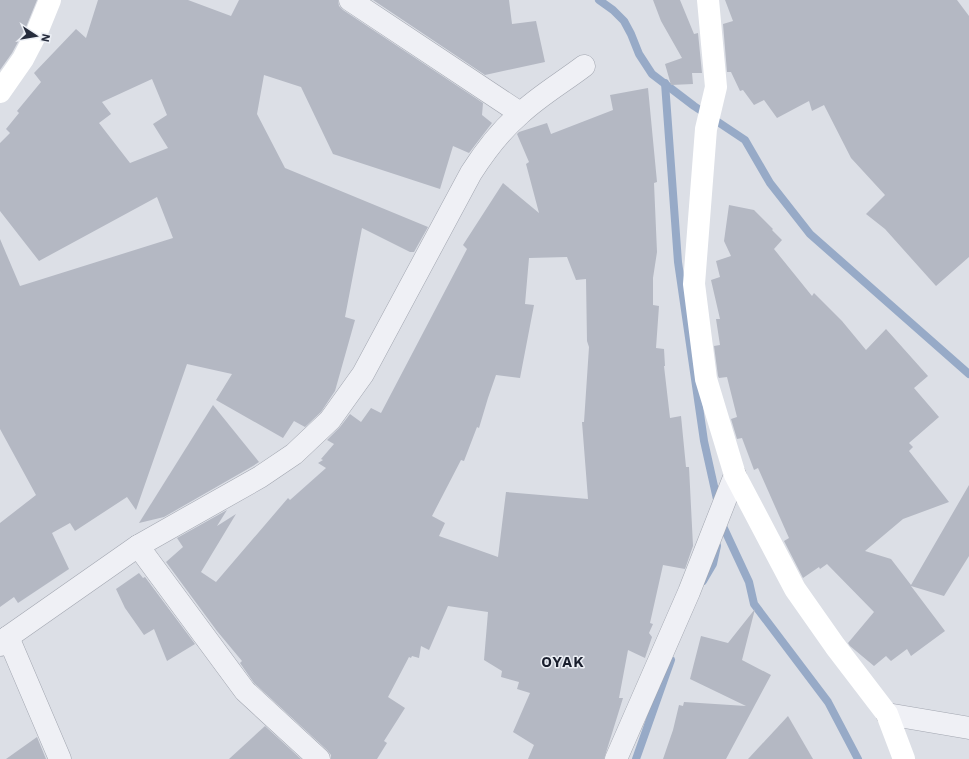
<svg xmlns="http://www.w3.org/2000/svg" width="969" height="759" font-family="'IBM Plex Sans',sans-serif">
  <rect width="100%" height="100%" fill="#dcdfe6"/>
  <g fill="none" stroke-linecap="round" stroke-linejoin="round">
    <g stroke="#97aac7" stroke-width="8">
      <polyline points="599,0 613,10 624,21 631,34 639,54 652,74 694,106 745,140 770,183 810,234 969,374"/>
      <polyline points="665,83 678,262 704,441 718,504"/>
      <polyline points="721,522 749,582 754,604 828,702 858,759"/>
      <polyline points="703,581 713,564 717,546"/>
      <polyline points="636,759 671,660"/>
    </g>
  </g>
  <g fill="#b4b8c3" fill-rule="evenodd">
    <polygon points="0,0 37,0 26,27 12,53 0,70"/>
    <path d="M 98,0 L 188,0 L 231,16 L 239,0 L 338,0 L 339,6 L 343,10 L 483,103 L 482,115 L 492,123 L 469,153 L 453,146 L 440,189 L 333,154 L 301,87 L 264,75 L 257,114 L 285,168 L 428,227 L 414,252 L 410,252 L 362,228 L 345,317 L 355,320 L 335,391 L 321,412 L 305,427 L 294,421 L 283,438 L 216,400 L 232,374 L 187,364 L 136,510 L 127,497 L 75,531 L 70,523 L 52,533 L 69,569 L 18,603 L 14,597 L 0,607 L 0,523 L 36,495 L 0,429 L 0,239 L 20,286 L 173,238 L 157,197 L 39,261 L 0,211 L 0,143 L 10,133 L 6,129 L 19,113 L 17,111 L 41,82 L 34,73 L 76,29 L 86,38 ZM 152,79 L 167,115 L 153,124 L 168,148 L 130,163 L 99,123 L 111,114 L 102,102 Z"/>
    <polygon points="373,0 509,0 512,24 536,21 545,62 485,75"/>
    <polygon points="653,0 680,0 694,34 698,33 702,73 692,73 693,84 671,85 665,64 682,58 661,21"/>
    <polygon points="725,0 957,0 969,16 969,257 936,286 885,229 866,214 885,195 851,158 824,105 812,111 809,101 777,118 764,100 754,105 743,90 740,91 731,72 727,72 723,24 733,21"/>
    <path d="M 648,88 L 657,182 L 654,183 L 657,252 L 653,278 L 653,305 L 659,306 L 656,348 L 664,349 L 665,366 L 664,366 L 670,418 L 681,416 L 686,467 L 689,467 L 693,546 L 685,569 L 663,565 L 650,623 L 653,624 L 649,633 L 652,637 L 645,658 L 628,650 L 619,698 L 623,698 L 604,759 L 528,759 L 534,745 L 513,732 L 530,693 L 517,689 L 519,682 L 501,677 L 502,671 L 484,660 L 488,612 L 448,606 L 429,650 L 421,646 L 419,658 L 412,656 L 411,658 L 409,657 L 388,697 L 405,708 L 384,741 L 387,743 L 377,759 L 331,759 L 331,755 L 327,750 L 254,683 L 240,663 L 242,661 L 217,631 L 166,562 L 183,547 L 177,538 L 227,510 L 217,526 L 236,514 L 201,572 L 216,582 L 288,498 L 290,500 L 326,468 L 318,463 L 323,460 L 321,459 L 334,444 L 327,440 L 340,427 L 350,414 L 361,422 L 371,408 L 381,413 L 467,249 L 463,245 L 503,183 L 539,213 L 526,164 L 529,162 L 517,134 L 519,132 L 547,123 L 551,134 L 613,110 L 610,95 ZM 567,257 L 576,280 L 586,279 L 587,341 L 589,347 L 584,422 L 582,422 L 588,499 L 506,492 L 498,557 L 439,536 L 445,523 L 432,516 L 461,460 L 464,461 L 477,427 L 479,428 L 488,398 L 496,375 L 520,378 L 534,305 L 525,304 L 529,258 Z"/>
    <polygon points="729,205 754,210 773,229 772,230 782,240 774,249 812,296 814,293 842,321 866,350 886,329 928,376 914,388 939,417 909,443 913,447 909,451 949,502 903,519 865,551 891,559 911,585 969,485 969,556 944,596 911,586 945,631 911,656 907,649 891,661 886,656 874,666 850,646 848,643 874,612 827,564 820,569 819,567 803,578 784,541 789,538 758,468 754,470 742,438 737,439 731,419 737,417 727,377 719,378 718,376 714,346 720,345 716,319 720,319 711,280 720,277 716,261 731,256 724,241"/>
    <polygon points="213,405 259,462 253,466 164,517 139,523"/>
    <polygon points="139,573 143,578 145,577 195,644 167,661 154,629 144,635 125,608 116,589"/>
    <polygon points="755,609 742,660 771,675 726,759 663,759 673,730 679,705 683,706 684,702 746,706 690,679 701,636 728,643"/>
    <polygon points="788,716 813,759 748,759"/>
    <polygon points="265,726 301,759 229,759"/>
    <polygon points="37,737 46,759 6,759"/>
  </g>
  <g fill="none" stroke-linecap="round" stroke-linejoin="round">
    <g stroke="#a2a6b0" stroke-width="23">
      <g id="minor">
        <polyline points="350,0 520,113"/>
        <polyline points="138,546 245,691 319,759"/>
        <polyline points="8,637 60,759"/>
        <path d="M 0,645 L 8,637 L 138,546 L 260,477 L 294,454 L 330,420 L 363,374 L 471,173 C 485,151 500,131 520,114 C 539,96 563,82 584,66"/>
        <polyline points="887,714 969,728"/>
        <polyline points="616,759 689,592 735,475"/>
      </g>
    </g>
    <use href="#minor" stroke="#eff0f5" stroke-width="22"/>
    <g stroke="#fff" stroke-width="22">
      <polyline points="708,0 716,87 706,129 694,284 706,379 735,475 795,589 835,646 887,714 904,759"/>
      <polyline points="0,92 23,59 37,32 50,0"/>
    </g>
  </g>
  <g text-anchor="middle" stroke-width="3" stroke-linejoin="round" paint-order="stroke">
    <g font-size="15" font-weight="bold" letter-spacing="1" fill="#191e2d" stroke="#ebeef4">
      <text x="563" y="667">OYAK</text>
    </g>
  </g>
  <g transform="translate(36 36) rotate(102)" stroke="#ebeef4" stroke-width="3" paint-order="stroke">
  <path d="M0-3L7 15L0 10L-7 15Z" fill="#262c3c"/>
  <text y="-6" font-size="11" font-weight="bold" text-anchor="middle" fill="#262c3c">N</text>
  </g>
</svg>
